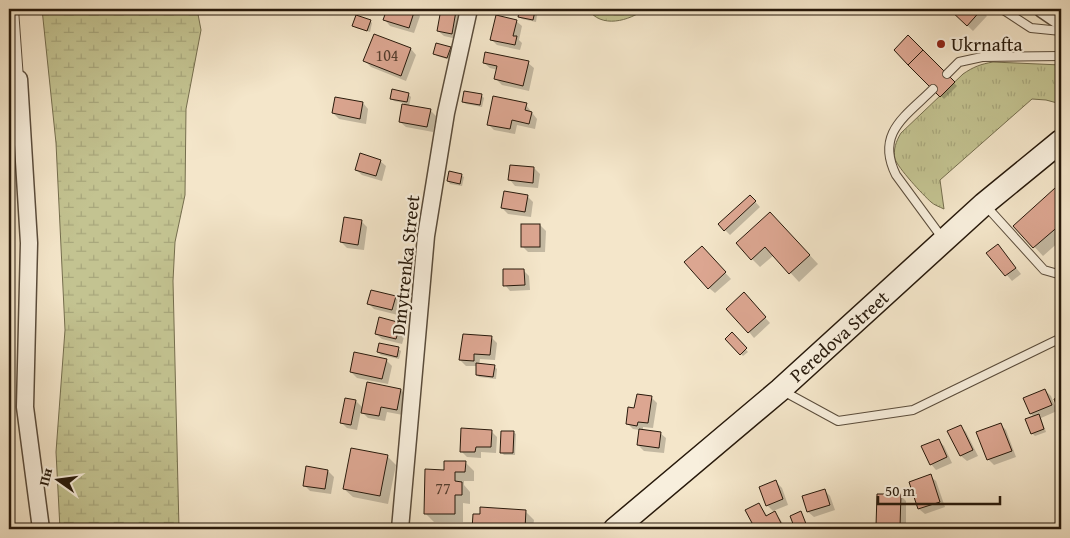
<svg xmlns="http://www.w3.org/2000/svg" width="1070" height="538" font-family="'Gentium Book Plus',serif">
  <defs>
    <pattern id="grass-tufts" width="24" height="20" patternUnits="userSpaceOnUse" patternTransform="scale(1.25)"><rect width="24" height="20" fill="#c3c391"/><path d="M3 7l-1-3M5 7V3M7 7l1-3M15 17l-1-3M17 17v-4M19 17l1-3" fill="none" stroke="#a8a77c"/></pattern>
    <pattern id="wetland-marsh" width="20" height="14" patternUnits="userSpaceOnUse" patternTransform="scale(1.25)"><rect width="20" height="14" fill="#c3c391"/><path d="M1 5h8M5 5V1M11 12h8M15 12V8" fill="none" stroke="#a8a77c"/></pattern>
  </defs>
  <rect width="100%" height="100%" fill="#f4e6ca"/>
  <filter id="stains"><feTurbulence type="fractalNoise" baseFrequency=".004" numOctaves="4"/><feColorMatrix values="0 0 0 0 .2 0 0 0 0 .09 0 0 0 0 .02 0 0 0 .5 -.17"/></filter>
  <radialGradient id="worn" r=".72"><stop offset=".6" stop-color="#630" stop-opacity="0"/><stop offset="1" stop-color="#630" stop-opacity=".3"/></radialGradient>
  <path fill="url(#grass-tufts)" stroke="#756e4e" d="M 993,62 L 1061,65 L 1061,104 L 1046,100 L 1032,99 L 940,180 L 944,209 C 940,207 934,205 931,202 C 923,195 898,168 895,159 C 893,150 896,141 901,133 L 963,74 C 973,67 981,64 993,62 Z"/>
  <g fill="url(#wetland-marsh)" stroke="#756e4e">
    <polygon points="42,9 197,9 201,30 186,109 185,195 175,242 173,281 179,529 60,529 56,452 65,330 56,143"/>
    <path d="M 588,9 L 645,9 C 629,21 601,29 588,9 Z"/>
  </g>
  <g fill="#0003">
    <polygon points="388,9 414,10 420,16 414,33 390,26 385,20"/>
    <polygon points="950,9 980,9 987,16 973,31"/>
    <polygon points="456,12 461,18 457,39 444,36 438,31"/>
    <polygon points="534,12 537,15 536,22 522,19 519,17"/>
    <polygon points="370,21 372,23 370,32 356,28 353,25"/>
    <polygon points="516,21 522,26 519,40 522,43 520,50 497,45 491,39"/>
    <polygon points="375,36 411,49 416,55 406,81 371,67 365,61"/>
    <polygon points="908,37 957,86 944,99 895,50"/>
    <polygon points="450,49 453,51 450,60 437,56 434,53"/>
    <polygon points="484,63 528,63 534,68 529,91 502,85 496,79 498,70 490,68"/>
    <polygon points="408,94 411,97 409,106 430,110 436,116 433,132 406,127 400,122 404,103 394,101 391,98"/>
    <polygon points="481,95 484,98 482,107 466,104 463,102"/>
    <polygon points="363,103 368,109 366,124 339,119 333,113"/>
    <polygon points="526,105 537,119 535,129 517,125 515,134 494,130 488,124"/>
    <polygon points="380,161 386,166 382,181 362,175 356,170"/>
    <polygon points="534,168 540,174 538,188 515,186 510,180"/>
    <polygon points="461,175 464,177 462,186 450,184 448,181"/>
    <polygon points="1055,190 1061,197 1061,240 1043,256 1015,226"/>
    <polygon points="527,196 533,202 531,217 508,214 502,208"/>
    <polygon points="750,196 760,207 730,235 720,225"/>
    <polygon points="361,221 367,227 364,250 347,248 341,242"/>
    <polygon points="779,222 818,264 799,282 774,255 760,267 752,259"/>
    <polygon points="540,225 546,231 545,252 528,252 522,246"/>
    <polygon points="998,245 1021,274 1012,281 988,253"/>
    <polygon points="707,253 731,279 715,293 709,288"/>
    <polygon points="523,270 529,276 530,290 510,291 505,285"/>
    <polygon points="395,297 401,303 398,315 374,309 369,304"/>
    <polygon points="749,300 770,323 754,338 749,332"/>
    <polygon points="400,324 406,330 402,344 382,339 376,334"/>
    <polygon points="732,334 748,352 743,356 727,339"/>
    <polygon points="491,337 497,343 495,360 480,359 479,365 494,366 497,369 496,379 479,377 477,375 477,366 466,366 460,360"/>
    <polygon points="398,349 401,351 399,359 381,355 378,352"/>
    <polygon points="386,360 392,366 388,384 357,378 351,372"/>
    <polygon points="368,384 401,390 407,396 403,415 387,412 385,421 368,418 361,411 357,430 347,428 341,422 346,399 356,401 363,408"/>
    <polygon points="1045,390 1051,396 1057,411 1041,418 1046,432 1035,436 1032,433 1034,417 1031,414 1025,399"/>
    <polygon points="651,397 657,403 653,428 643,427 643,431 660,433 666,438 664,453 644,451 638,445 640,430 633,429 627,423"/>
    <polygon points="1000,424 1006,430 1016,457 994,465 988,459 978,433"/>
    <polygon points="960,426 966,432 978,456 967,461 961,456 949,432"/>
    <polygon points="491,431 497,437 496,453 481,452 481,458 467,457 462,452"/>
    <polygon points="513,432 516,434 515,455 504,455 501,452"/>
    <polygon points="938,440 944,446 952,463 936,470 931,464"/>
    <polygon points="387,456 396,465 388,504 353,497 344,489"/>
    <polygon points="465,462 474,471 474,481 464,481 464,485 470,492 470,504 463,503 463,522 434,522 425,513 445,471"/>
    <polygon points="328,471 334,477 331,494 310,491 304,485"/>
    <polygon points="930,476 936,481 945,507 925,514 919,509"/>
    <polygon points="776,482 782,488 788,505 773,511 767,505"/>
    <polygon points="824,490 830,496 835,510 814,517 808,512"/>
    <polygon points="900,495 906,501 906,529 881,529 878,526"/>
    <polygon points="759,504 768,517 775,513 780,519 786,529 753,529 751,525 754,524"/>
    <polygon points="525,511 534,520 533,529 473,529 474,515"/>
    <polygon points="722,526 725,529 714,529"/>
  </g>
  <g fill="#dca691" stroke="#27190b">
    <polygon points="387,9 415,9 409,28 383,20"/>
    <polygon points="441,9 456,11 452,34 437,31"/>
    <polygon points="520,9 535,11 533,20 518,17"/>
    <polygon points="949,9 982,9 967,26"/>
    <polygon points="356,15 371,20 367,31 352,26"/>
    <polygon points="496,15 517,20 513,36 517,36 515,45 490,40"/>
    <polygon points="374,34 411,48 401,76 363,61"/>
    <polygon points="908,35 923,50 908,65 894,50"/>
    <polygon points="436,43 451,47 447,58 433,54"/>
    <polygon points="923,50 955,82 940,97 908,65"/>
    <polygon points="485,52 529,61 523,86 494,79 497,66 483,63"/>
    <polygon points="392,89 409,93 407,102 390,99"/>
    <polygon points="464,91 482,94 480,105 462,102"/>
    <polygon points="493,96 527,103 525,110 532,112 529,124 512,120 510,129 487,125"/>
    <polygon points="335,97 363,102 360,119 332,113"/>
    <polygon points="402,104 431,109 427,127 399,122"/>
    <polygon points="360,153 381,160 376,176 355,170"/>
    <polygon points="510,165 534,167 533,183 508,180"/>
    <polygon points="449,171 462,174 460,184 447,181"/>
    <polygon points="1055,188 1061,196 1061,224 1033,248 1013,226"/>
    <polygon points="504,191 528,195 525,212 501,208"/>
    <polygon points="750,195 756,201 724,231 718,224"/>
    <polygon points="770,212 810,255 789,274 765,247 751,260 736,243"/>
    <polygon points="344,217 362,220 358,245 340,242"/>
    <rect x="521" y="224" width="19" height="23"/>
    <polygon points="998,244 1016,268 1005,276 986,253"/>
    <polygon points="702,246 726,272 708,289 684,262"/>
    <polygon points="503,269 524,269 525,285 503,286"/>
    <polygon points="371,290 396,296 392,310 367,304"/>
    <polygon points="744,292 766,317 748,333 726,309"/>
    <polygon points="379,317 401,323 396,339 375,334"/>
    <polygon points="732,332 747,348 740,355 725,339"/>
    <polygon points="463,334 492,336 490,355 474,354 474,361 459,360"/>
    <polygon points="379,343 399,347 397,357 377,352"/>
    <polygon points="354,352 387,359 382,379 350,372"/>
    <polygon points="476,363 495,365 493,377 476,375"/>
    <polygon points="367,382 401,389 397,410 381,407 379,416 361,413"/>
    <polygon points="1045,389 1052,405 1030,414 1023,398"/>
    <polygon points="637,394 652,396 648,423 638,422 637,426 626,424 628,407 634,408"/>
    <polygon points="1061,396 1061,418 1054,399"/>
    <polygon points="345,398 356,400 351,425 340,423"/>
    <polygon points="1039,414 1044,429 1031,434 1025,419"/>
    <polygon points="1001,423 1012,451 987,460 976,432"/>
    <polygon points="961,425 973,450 960,456 947,431"/>
    <polygon points="461,428 492,430 491,447 476,447 475,452 460,452"/>
    <polygon points="639,429 661,432 659,448 637,445"/>
    <polygon points="501,431 514,431 513,453 500,453"/>
    <polygon points="939,439 947,457 930,465 921,446"/>
    <polygon points="351,448 388,455 380,496 343,489"/>
    <polygon points="444,461 466,461 465,472 455,472 455,481 462,482 462,495 455,495 455,514 424,514 425,469 444,470"/>
    <polygon points="306,466 328,470 325,489 303,486"/>
    <polygon points="931,474 940,502 918,509 909,482"/>
    <polygon points="776,480 783,499 766,506 759,487"/>
    <polygon points="825,489 830,505 807,512 802,496"/>
    <polygon points="877,494 901,494 900,527 876,526"/>
    <polygon points="759,503 766,516 775,511 782,525 774,529 752,529 749,525 752,523 745,510"/>
    <polygon points="480,507 526,510 525,529 472,529 473,514 480,514"/>
    <polygon points="801,511 808,529 795,529 790,516"/>
  </g>
  <g fill="none" stroke-linecap="round" stroke-linejoin="round">
    <g stroke="#5a4c3b" stroke-width="10">
      <g id="lane">
        <polyline points="14,9 19,79"/>
        <polyline points="1002,9 1031,28 1061,31"/>
        <polyline points="947,74 959,62 982,57 1061,56"/>
        <path d="M 933,89 C 906,116 875,133 896,175 L 943,239"/>
        <polyline points="986,206 1044,270 1058,274"/>
        <polyline points="783,391 838,421 913,410 1061,338"/>
      </g>
    </g>
    <g stroke="#5a4c3b" stroke-width="19">
      <g id="street">
        <polyline points="1042,9 1061,22"/>
        <polyline points="19,79 29,243 25,407 41,529"/>
        <polyline points="400,529 426,236 446,113 469,9"/>
      </g>
    </g>
    <g stroke="#27190b" stroke-width="25">
      <polyline id="secondary" points="615,529 780,390 984,204 1061,141"/>
    </g>
    <use href="#lane" stroke="#f8efdd" stroke-width="8"/>
    <use href="#street" stroke="#f8efdd" stroke-width="16"/>
    <use href="#secondary" stroke="#f8efdd" stroke-width="22"/>
  </g>
  <circle fill="#8f2418" stroke="#f8efdd" stroke-width="2" cx="941" cy="44" r="5"/>
  <g text-anchor="middle" stroke-width="4.5" stroke-linejoin="round" paint-order="stroke">
    <g font-size="16" fill="#543c2c">
      <text x="387" y="61">104</text>
      <text x="443" y="494">77</text>
    </g>
    <g font-size="19" fill="#27190b" stroke="#f8efdd" text-anchor="start">
      <text x="951" y="51">Ukrnafta</text>
    </g>
    <g font-size="19" fill="#27190b" stroke="#f8efdd">
      <text transform="translate(405 265) rotate(-84)" y="7">Dmytrenka Street</text>
      <text transform="translate(839 336) rotate(-42)" y="7">Peredova Street</text>
    </g>
  </g>
  <rect width="1070" height="538" fill="none" stroke="#f4e6ca" stroke-width="30"/>
  <rect x="10" y="10" width="1050" height="518" fill="none" stroke="#27190b" stroke-width="2.5"/>
  <rect x="15" y="15" width="1040" height="508" fill="none" stroke="#27190b"/>
  <g transform="translate(58 480) rotate(284)" stroke="#f8efdd" stroke-width="4" paint-order="stroke">
  <path d="M0-4L9 19L0 12L-9 19Z" fill="#27190b"/>
  <text y="-8" font-size="14" font-weight="bold" text-anchor="middle" fill="#27190b">Пн</text>
  </g>
  <path d="M878 496v8h122v-8" fill="none" stroke="#27190b" stroke-width="2.5"/>
  <text x="885" y="496" font-size="15" fill="#27190b" stroke="#f8efdd" stroke-width="4" paint-order="stroke">50 m</text>
  <rect width="100%" height="100%" filter="url(#stains)"/>
  <rect width="100%" height="100%" fill="url(#worn)"/>
</svg>
